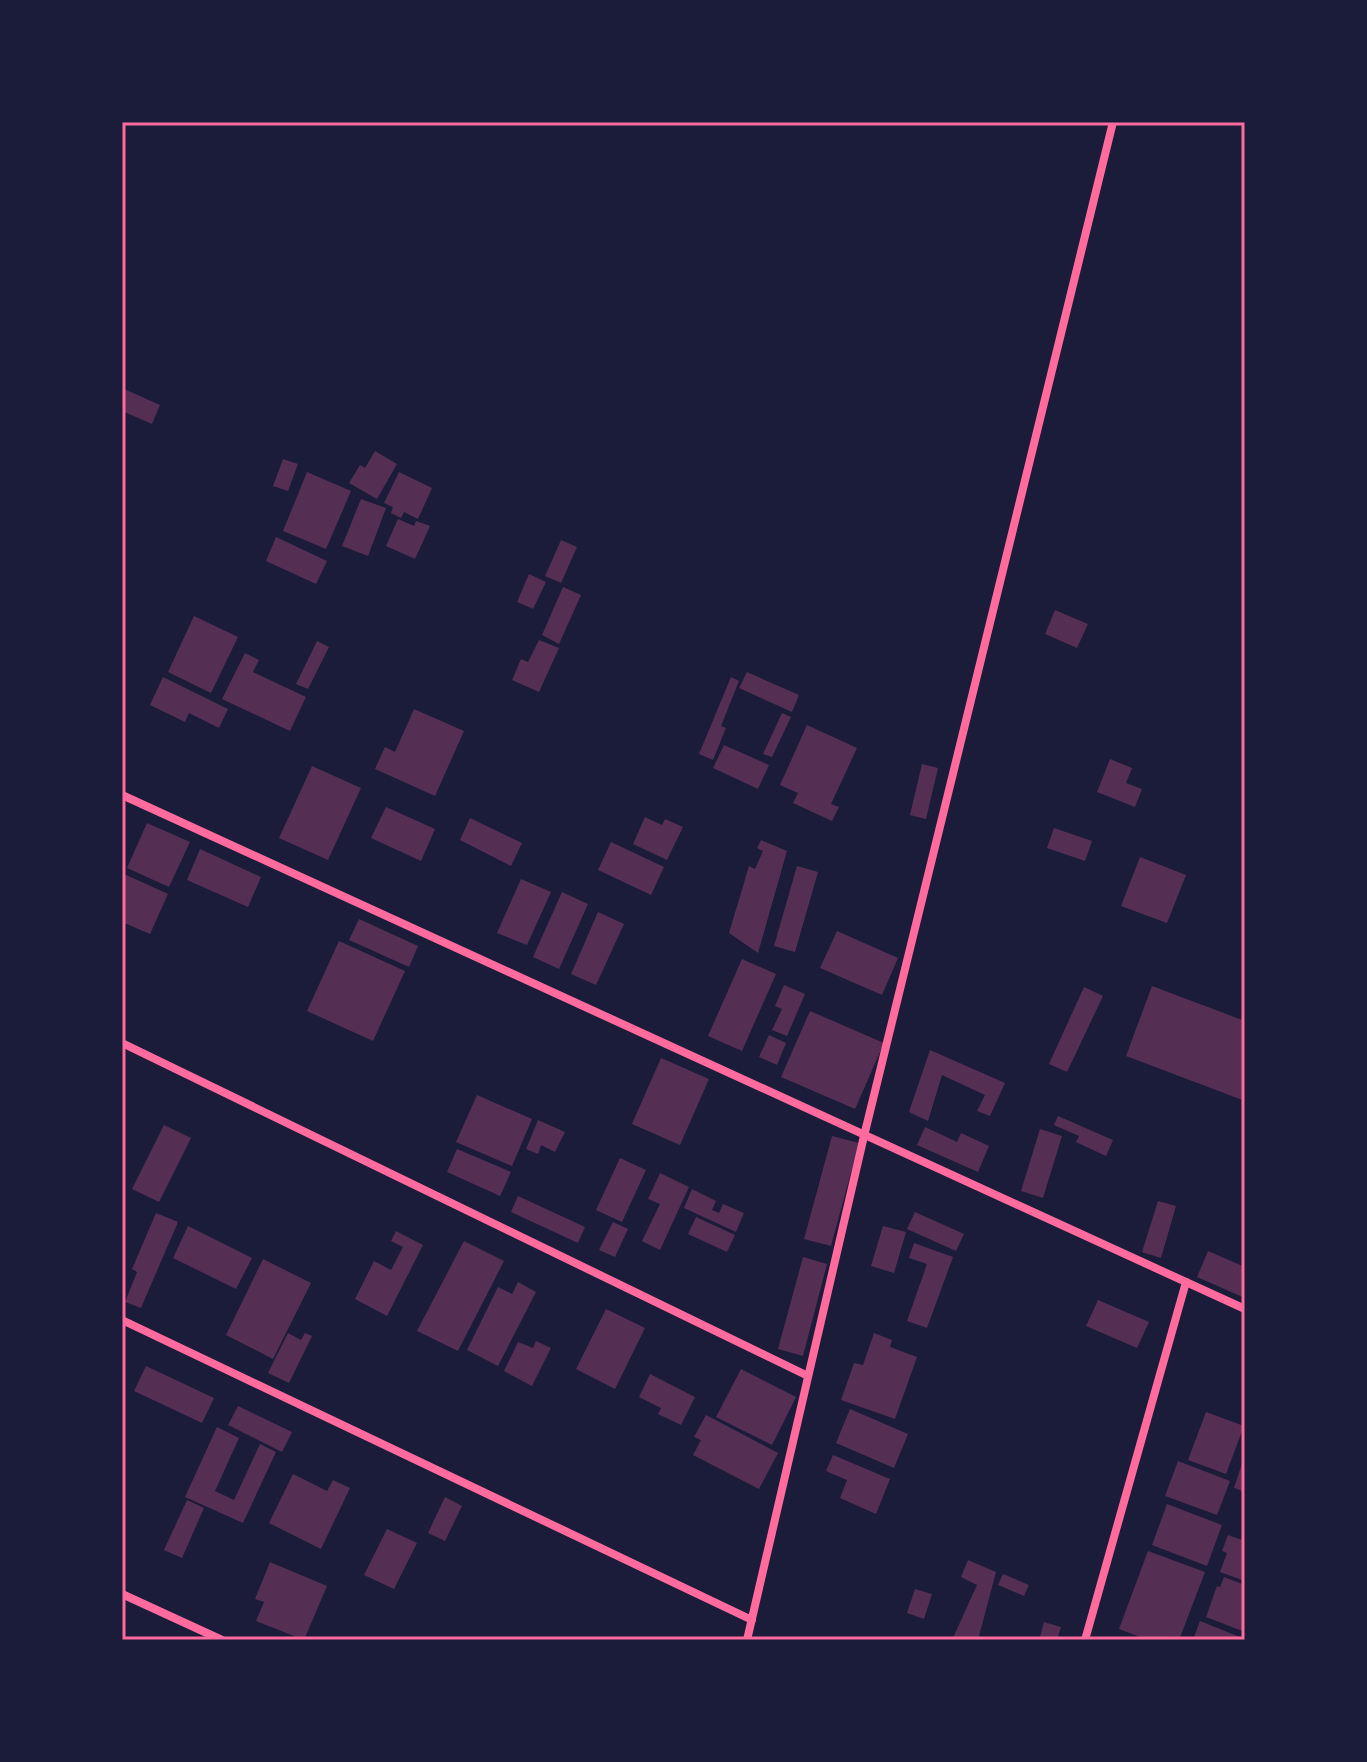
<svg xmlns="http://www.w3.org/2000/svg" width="1367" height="1762" font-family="Raleway,sans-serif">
  <rect width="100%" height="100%" fill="#1b1b3a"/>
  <g fill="#542f53">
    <polygon points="122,388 160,405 152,424 122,411"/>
    <polygon points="375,451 397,464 377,499 349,483 360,465 365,468"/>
    <polygon points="283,459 298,464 288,491 273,486"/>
    <polygon points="307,472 351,491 326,549 283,531"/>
    <polygon points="399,472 432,488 418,519 404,512 401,518 391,513 393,507 384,503"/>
    <polygon points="361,499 386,508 368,556 342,546"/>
    <polygon points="398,519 414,526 416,521 430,526 415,559 386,546"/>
    <polygon points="276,537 327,561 316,584 266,561"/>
    <polygon points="561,540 577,547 561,583 545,576"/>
    <polygon points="529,574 546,582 533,609 517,602"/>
    <polygon points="563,587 581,595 559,644 542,635"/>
    <polygon points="1055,610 1088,624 1077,648 1045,634"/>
    <polygon points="194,616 238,637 211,693 168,672"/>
    <polygon points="539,640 559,648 539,692 512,680 521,659 528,662"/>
    <polygon points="317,641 329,647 308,689 296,684"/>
    <polygon points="245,653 259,660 253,672 306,697 290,731 222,699"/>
    <polygon points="747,672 799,695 792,712 739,688"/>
    <polygon points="163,677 228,709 219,728 189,713 185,722 150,705"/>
    <polygon points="731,677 739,681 721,726 726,728 713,760 699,754"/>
    <polygon points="414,709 464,731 435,796 375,769 385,747 395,752"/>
    <polygon points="782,713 791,717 772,757 763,754"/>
    <polygon points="807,725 857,748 831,804 839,807 832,821 793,803 798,793 780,785"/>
    <polygon points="724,745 769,765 758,789 713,768"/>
    <polygon points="1110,759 1132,768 1126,783 1142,789 1135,807 1097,792"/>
    <polygon points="922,764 938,768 926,819 910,815"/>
    <polygon points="312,766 361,788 328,860 279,838"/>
    <polygon points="386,807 435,829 421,861 371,838"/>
    <polygon points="645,817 662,825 665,819 683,827 667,860 633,844"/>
    <polygon points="470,818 522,843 511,866 460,840"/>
    <polygon points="147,823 190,842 169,887 127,868"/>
    <polygon points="1054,828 1092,841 1085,861 1047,848"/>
    <polygon points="761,840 787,851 758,953 729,933 749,866 755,869 763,851 757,848"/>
    <polygon points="611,842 664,867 651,895 598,870"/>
    <polygon points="200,849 261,877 248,907 187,880"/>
    <polygon points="1140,857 1186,875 1167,923 1121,906"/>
    <polygon points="797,866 818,872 795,952 774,946"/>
    <polygon points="122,873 168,894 150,934 122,922"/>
    <polygon points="521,879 551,892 527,945 497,933"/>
    <polygon points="562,892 588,904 559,969 533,957"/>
    <polygon points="598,912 624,924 596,985 571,974"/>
    <polygon points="359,919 418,946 409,967 349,940"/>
    <polygon points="837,931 898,958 882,995 820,968"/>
    <polygon points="339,941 405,971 373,1041 307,1011"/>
    <polygon points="742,959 776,974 742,1051 708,1036"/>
    <polygon points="784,985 805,994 787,1036 772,1030 782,1009 775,1006"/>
    <polygon points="1152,986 1245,1021 1245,1101 1126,1056"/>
    <polygon points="1084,987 1103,996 1067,1072 1049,1064"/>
    <polygon points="810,1011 884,1043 855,1109 781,1077"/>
    <polygon points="769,1035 786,1043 777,1065 759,1057"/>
    <polygon points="930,1050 1005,1083 990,1116 977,1111 985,1095 942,1075 928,1121 909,1112"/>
    <polygon points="661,1058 709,1079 680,1145 632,1124"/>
    <polygon points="477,1095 532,1119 512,1166 456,1142"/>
    <polygon points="1058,1116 1113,1140 1106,1156 1076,1142 1079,1136 1054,1125"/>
    <polygon points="538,1120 565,1132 555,1152 541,1145 538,1154 526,1149"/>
    <polygon points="164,1125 191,1138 159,1202 132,1189"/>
    <polygon points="925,1127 957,1142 961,1133 989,1146 978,1172 917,1145"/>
    <polygon points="1040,1129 1062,1136 1043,1198 1021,1191"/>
    <polygon points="832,1136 859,1143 831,1246 804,1239"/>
    <polygon points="457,1149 511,1172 500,1196 447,1172"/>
    <polygon points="620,1158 646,1170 622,1222 596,1210"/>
    <polygon points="660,1173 689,1187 660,1250 642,1241 660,1204 648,1199"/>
    <polygon points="692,1189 716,1201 712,1210 719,1213 723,1204 744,1213 736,1232 684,1208"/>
    <polygon points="518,1196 585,1227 578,1243 511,1212"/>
    <polygon points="1158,1201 1176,1206 1161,1258 1142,1252"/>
    <polygon points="915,1212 964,1234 956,1251 907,1229"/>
    <polygon points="156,1213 178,1222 141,1308 125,1302 137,1272 132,1269"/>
    <polygon points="696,1217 735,1235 727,1252 688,1234"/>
    <polygon points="613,1222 628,1229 615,1257 599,1250"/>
    <polygon points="188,1226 252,1258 236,1289 173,1258"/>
    <polygon points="883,1226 906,1232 894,1273 871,1266"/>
    <polygon points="396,1231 423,1245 387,1316 355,1299 374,1261 391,1270 403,1247 391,1241"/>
    <polygon points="464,1241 504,1261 458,1351 417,1331"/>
    <polygon points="914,1243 953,1257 927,1328 907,1321 927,1264 909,1258"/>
    <polygon points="1208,1251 1245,1267 1245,1298 1197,1277"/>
    <polygon points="803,1257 827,1264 803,1356 778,1349"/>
    <polygon points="263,1259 311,1283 273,1359 226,1335"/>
    <polygon points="518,1282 536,1292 498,1366 467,1350 498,1287 512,1294"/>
    <polygon points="1098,1300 1149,1322 1137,1348 1086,1326"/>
    <polygon points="606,1309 645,1328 615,1389 576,1369"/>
    <polygon points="288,1333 301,1340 305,1333 312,1336 289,1383 268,1373"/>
    <polygon points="874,1333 892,1340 890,1347 917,1357 895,1419 841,1400 854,1363 863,1365"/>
    <polygon points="536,1341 551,1348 532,1386 504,1371 518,1342 533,1348"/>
    <polygon points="146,1366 214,1398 202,1423 134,1391"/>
    <polygon points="741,1369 796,1397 772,1445 716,1417"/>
    <polygon points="650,1374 695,1397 681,1425 658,1414 661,1408 639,1397"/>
    <polygon points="238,1406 292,1432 282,1452 228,1425"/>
    <polygon points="850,1409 908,1434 894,1468 836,1443"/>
    <polygon points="1206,1412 1244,1426 1226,1474 1188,1460"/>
    <polygon points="706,1415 778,1453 759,1489 693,1455 701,1440 694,1437"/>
    <polygon points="217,1427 239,1438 215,1491 234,1500 260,1444 276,1452 243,1523 185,1497"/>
    <polygon points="1245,1454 1245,1492 1234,1488"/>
    <polygon points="833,1455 890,1479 876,1514 840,1498 847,1480 826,1471"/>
    <polygon points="1178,1461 1230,1481 1217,1515 1165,1496"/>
    <polygon points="293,1474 327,1491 333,1480 350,1488 321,1549 269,1523"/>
    <polygon points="445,1497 462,1506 445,1541 428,1533"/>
    <polygon points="187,1500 204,1508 182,1558 164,1550"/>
    <polygon points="1167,1504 1222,1525 1207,1566 1152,1545"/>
    <polygon points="387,1529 417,1543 394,1589 364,1575"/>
    <polygon points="1228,1535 1245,1541 1245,1581 1220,1572 1227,1553 1222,1551"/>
    <polygon points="1148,1551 1205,1572 1179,1640 1148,1640 1119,1629"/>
    <polygon points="968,1560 996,1572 978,1640 952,1640 977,1585 961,1577"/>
    <polygon points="270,1562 327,1586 304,1640 256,1621 264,1602 255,1599"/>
    <polygon points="1003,1574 1029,1585 1024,1596 998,1585"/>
    <polygon points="1224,1577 1245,1585 1245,1632 1206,1617 1217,1586 1220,1587"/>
    <polygon points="915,1589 932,1594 924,1619 907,1613"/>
    <polygon points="1200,1621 1245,1639 1245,1640 1193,1640"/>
    <polygon points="1044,1622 1061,1627 1057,1640 1039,1640"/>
  </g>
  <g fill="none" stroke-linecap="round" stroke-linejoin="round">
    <g stroke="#ff6b9d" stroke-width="8">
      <polyline points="122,795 1245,1309"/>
      <polyline points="122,1043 808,1376"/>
      <polyline points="122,1320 752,1620"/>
      <polyline points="122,1594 222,1640"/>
      <polyline points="747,1640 864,1136 1113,122"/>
      <polyline points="1085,1640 1186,1282"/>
    </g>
  </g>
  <rect width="1367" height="1762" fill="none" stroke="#1b1b3a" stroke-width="248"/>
  <rect x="124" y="124" width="1119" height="1514" fill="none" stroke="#ff6b9d" stroke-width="3"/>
</svg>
